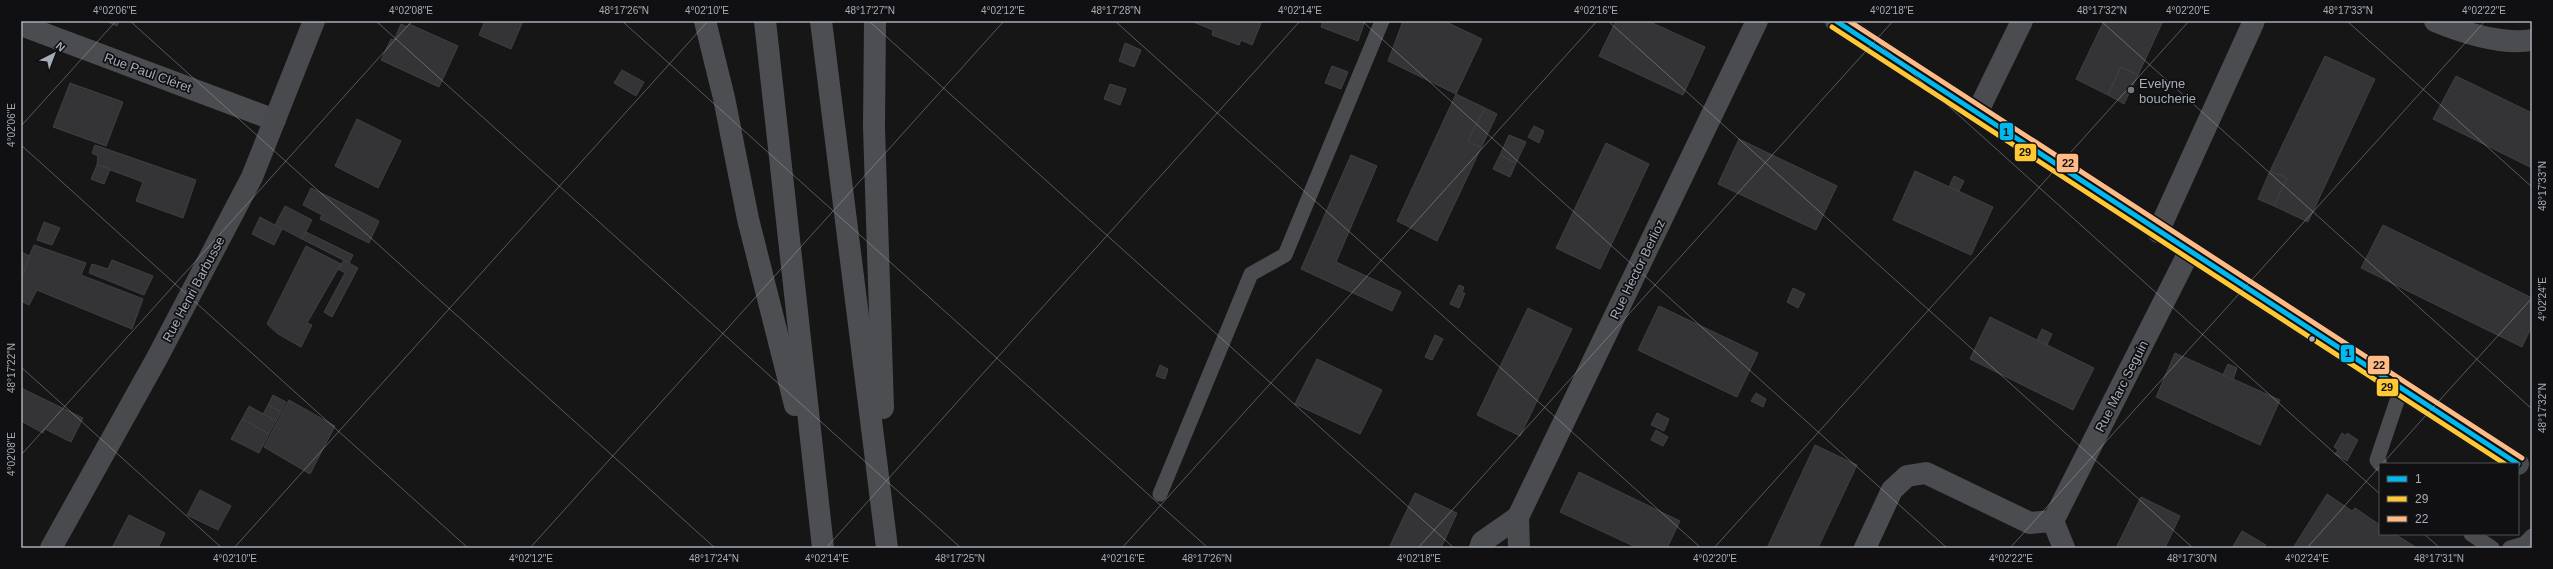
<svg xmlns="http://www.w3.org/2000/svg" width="2553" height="569" font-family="Arial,sans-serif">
  <rect width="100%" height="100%" fill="#161616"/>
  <g fill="#343436" stroke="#3f4043">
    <polygon points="105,21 119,21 117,26"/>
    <polygon points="485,21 523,21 511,49 479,35"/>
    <polygon points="1191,21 1262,21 1252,45 1241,40 1239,45 1212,35 1213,30"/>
    <polygon points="1323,21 1365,21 1358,41 1321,27"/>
    <polygon points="1403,21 1444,21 1482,39 1456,94 1388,61"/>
    <polygon points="1616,21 1648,21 1705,47 1683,95 1599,56"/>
    <polygon points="2104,21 2163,21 2138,75 2121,67 2108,95 2076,79"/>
    <polygon points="401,24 407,27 409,24 458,46 439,87 381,60 391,39 394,40"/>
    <polygon points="1125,43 1141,50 1134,67 1119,61"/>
    <polygon points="2325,56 2375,79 2308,222 2274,206 2287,178 2270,171"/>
    <polygon points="1332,66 1348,72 1341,89 1325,83"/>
    <polygon points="2121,67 2138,75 2124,104 2108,95"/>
    <polygon points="622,70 644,82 636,96 614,83"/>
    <polygon points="2456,76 2532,113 2532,168 2433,119"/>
    <polygon points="70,83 123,102 106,146 53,127"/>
    <polygon points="1110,84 1126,89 1120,105 1104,99"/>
    <polygon points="1456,94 1485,108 1468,141 1481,148 1437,241 1397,221"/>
    <polygon points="1485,108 1497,114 1481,148 1468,141"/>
    <polygon points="357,119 401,141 378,188 335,166"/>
    <polygon points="1534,126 1544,131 1539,143 1528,137"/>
    <polygon points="1509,135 1526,142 1516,163 1500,155"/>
    <polygon points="1739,139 1837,186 1816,230 1718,184"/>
    <polygon points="1606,143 1649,164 1600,269 1556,248"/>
    <polygon points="95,145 196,180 183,218 136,201 143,182 97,165 98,156 92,153"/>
    <polygon points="1351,155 1377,166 1336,262 1401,292 1392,311 1301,269"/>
    <polygon points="1500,155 1516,163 1510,177 1493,169"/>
    <polygon points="97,165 110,169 104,184 91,179"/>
    <polygon points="1915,171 1993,207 1971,255 1893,220"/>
    <polygon points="2270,171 2287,178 2274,206 2258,199"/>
    <polygon points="1954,176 1964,181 1959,191 1949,187"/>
    <polygon points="311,188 379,221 369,243 320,219 322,215 303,205"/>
    <polygon points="285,206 312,220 302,239 275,225"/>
    <polygon points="260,217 282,229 274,245 252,234"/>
    <polygon points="44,222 60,228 52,245 37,240"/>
    <polygon points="2383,225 2532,298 2532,326 2522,347 2361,268"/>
    <polygon points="306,232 353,255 349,263 302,239"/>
    <polygon points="34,245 86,263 81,275 143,299 132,329 37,290 29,305 21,301 21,275"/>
    <polygon points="306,246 341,264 307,323 312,325 301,347 278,334 267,324"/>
    <polygon points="21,252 30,256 22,276 21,275"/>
    <polygon points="112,260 153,276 144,295 89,273 92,264 108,269"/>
    <polygon points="344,260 358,268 332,317 324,312 345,273 338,269"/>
    <polygon points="1459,285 1464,287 1462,293 1465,293 1459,308 1450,304"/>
    <polygon points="1793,288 1805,294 1798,308 1787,302"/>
    <polygon points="1659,306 1758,353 1737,397 1638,350"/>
    <polygon points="1528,308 1572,329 1520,436 1477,415"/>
    <polygon points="1990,317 2094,368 2073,410 1970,359"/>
    <polygon points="2042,329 2052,334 2047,345 2037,340"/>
    <polygon points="1435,335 1443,339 1432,360 1425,357"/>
    <polygon points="2175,353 2280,400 2260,445 2156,397"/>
    <polygon points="1317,359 1382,390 1360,434 1295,404"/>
    <polygon points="2228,364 2237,368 2233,380 2223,375"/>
    <polygon points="1160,365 1168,369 1165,379 1156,376"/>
    <polygon points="21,388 83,418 71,442 45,429 43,433 21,421"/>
    <polygon points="1756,393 1766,399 1763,407 1751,401"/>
    <polygon points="273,395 286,402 281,412 268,405"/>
    <polygon points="289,400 335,426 310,474 264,447"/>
    <polygon points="268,405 281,412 276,421 263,414"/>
    <polygon points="249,406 276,421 269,434 242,419"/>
    <polygon points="1657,413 1669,419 1664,431 1651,425"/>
    <polygon points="242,419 269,434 259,453 231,439"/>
    <polygon points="1656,430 1668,437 1663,446 1651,440"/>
    <polygon points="2342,433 2346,436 2347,433 2358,440 2347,461 2335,454 2338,450 2334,447"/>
    <polygon points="1815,445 1857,465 1818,548 1767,548"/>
    <polygon points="1579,472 1680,521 1667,548 1638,548 1560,512"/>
    <polygon points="200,490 231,506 218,530 187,515"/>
    <polygon points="1415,493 1457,513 1441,548 1389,548"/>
    <polygon points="2327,494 2352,511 2355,508 2380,525 2380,534 2395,534 2417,548 2293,548"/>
    <polygon points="2141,497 2180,516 2165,548 2116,548"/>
    <polygon points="129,515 165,533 158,548 112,548"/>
    <polygon points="2242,531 2266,545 2264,548 2232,548"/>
  </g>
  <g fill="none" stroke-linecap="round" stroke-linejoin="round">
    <g stroke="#4a4c4f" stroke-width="15">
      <polyline points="2380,464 2377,460 2401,389"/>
      <polyline points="1160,494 1251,274 1285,255 1382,21"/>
      <polyline points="2471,534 2492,548"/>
      <polyline points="2510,548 2524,544 2532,536"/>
    </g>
    <g stroke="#4a4c4f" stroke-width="22">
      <path d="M 2435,21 C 2464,33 2501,45 2532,40"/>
      <polyline points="21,25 275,120"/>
      <polyline points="1977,113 2022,21"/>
      <polyline points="2158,232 2254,21"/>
      <polyline points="1480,548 1482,542 1518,517"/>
      <polyline points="1519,548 1518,517 1757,21"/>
      <polyline points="1865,548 1892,490 1907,476 1926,473 2030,523 2053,521"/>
      <polyline points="2064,548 2053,521 2189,252"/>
    </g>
    <g stroke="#484a4e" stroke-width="22">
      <polyline points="1836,21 2518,464"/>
      <polyline points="51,548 157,358 252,177 314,21"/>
    </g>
    <g stroke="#4c4e52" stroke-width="22">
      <polyline points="705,21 724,98 748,219 795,405"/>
      <polyline points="765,21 823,548"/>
      <polyline points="821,21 887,548"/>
      <polyline points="875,21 874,127 883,408"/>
    </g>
    <g stroke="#101012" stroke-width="8">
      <polyline id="bus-1" points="1836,21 2518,464"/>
    </g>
    <g stroke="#101012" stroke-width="8">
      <polyline id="bus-2" points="1832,27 2505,464"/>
    </g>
    <g stroke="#101012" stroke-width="8">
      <polyline id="bus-3" points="1849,21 2522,458"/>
    </g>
    <use href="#bus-1" stroke="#00b8ed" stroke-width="5"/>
    <use href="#bus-2" stroke="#ffc936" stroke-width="5"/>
    <use href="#bus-3" stroke="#ffbb86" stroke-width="5"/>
  </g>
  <path fill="none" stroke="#a6adb9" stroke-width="1" stroke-opacity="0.45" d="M 130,21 L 715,548M 376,21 L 961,548M 622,21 L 1208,548M 869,21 L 1454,548M 1115,21 L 1701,548M 1362,21 L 1947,548M 1608,21 L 2193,548M 1854,21 L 2380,494M 2101,21 L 2532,409M 2347,21 L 2532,187M 21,126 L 116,21M 21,145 L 468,548M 21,367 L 222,548M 21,455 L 412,21M 2382,464 L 2532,298M 2424,534 L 2440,548M 234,548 L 708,21M 530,548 L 1004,21M 826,548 L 1300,21M 1122,548 L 1597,21M 1418,548 L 1893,21M 1714,548 L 2189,21M 2010,548 L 2485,21M 2307,548 L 2380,466"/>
  <circle fill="#747880" stroke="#101012" stroke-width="1.5" cx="2131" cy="90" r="4"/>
  <circle fill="#a6adb9" stroke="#101012" stroke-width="1.5" cx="2312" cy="339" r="3.5"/>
  <g text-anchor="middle" stroke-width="3.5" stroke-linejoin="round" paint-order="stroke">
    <g font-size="13" fill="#a6adb9" stroke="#101012">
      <text transform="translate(148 72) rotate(20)" y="5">Rue Paul Cléret</text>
      <text transform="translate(1637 269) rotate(-64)" y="5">Rue Hector Berlioz</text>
      <text transform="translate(193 289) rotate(-62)" y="5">Rue Henri Barbusse</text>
      <text transform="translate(2121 386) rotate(-63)" y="5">Rue Marc Seguin</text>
    </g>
    <g font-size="13" fill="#a6adb9" stroke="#101012" text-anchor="start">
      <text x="2139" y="88">Evelyne<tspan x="2139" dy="15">boucherie</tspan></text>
    </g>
  </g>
  <g stroke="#101012" stroke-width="1.5">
    <rect x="1999" y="122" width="15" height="19" rx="4" fill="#00b8ed"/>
    <rect x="2014" y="143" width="23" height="19" rx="4" fill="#ffc936"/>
    <rect x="2056" y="153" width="23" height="20" rx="4" fill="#ffbb86"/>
    <rect x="2340" y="344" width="15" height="19" rx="4" fill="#00b8ed"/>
    <rect x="2367" y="355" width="23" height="20" rx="4" fill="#ffbb86"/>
    <rect x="2376" y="378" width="23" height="19" rx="4" fill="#ffc936"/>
  </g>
  <g font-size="11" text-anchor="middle" font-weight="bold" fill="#111">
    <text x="2006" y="136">1</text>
    <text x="2025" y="156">29</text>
    <text x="2068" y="167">22</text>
    <text x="2348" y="357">1</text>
    <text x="2379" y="369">22</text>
    <text x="2387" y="391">29</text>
  </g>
  <rect width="2553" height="569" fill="none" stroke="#101012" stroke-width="44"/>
  <rect x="2379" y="463" width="140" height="72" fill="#101012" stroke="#4c4f55"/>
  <rect x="2387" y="476" width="20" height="6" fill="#00b8ed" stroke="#4c4f55"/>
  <text x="2415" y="483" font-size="12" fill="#a6adb9">1</text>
  <rect x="2387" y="496" width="20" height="6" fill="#ffc936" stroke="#4c4f55"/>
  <text x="2415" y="503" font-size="12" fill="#a6adb9">29</text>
  <rect x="2387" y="516" width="20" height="6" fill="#ffbb86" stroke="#4c4f55"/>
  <text x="2415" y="523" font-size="12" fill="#a6adb9">22</text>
  <g transform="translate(54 54) rotate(42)" stroke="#101012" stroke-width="3" paint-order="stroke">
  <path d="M0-3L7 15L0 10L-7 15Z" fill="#a6adb9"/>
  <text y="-6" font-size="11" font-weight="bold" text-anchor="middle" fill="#a6adb9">N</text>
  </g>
  <rect x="22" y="22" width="2509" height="525" fill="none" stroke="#a6adb9" stroke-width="1.5"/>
  <g font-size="10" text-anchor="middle" fill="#a6adb9">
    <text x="115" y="14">4°02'06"E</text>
    <text x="411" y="14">4°02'08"E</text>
    <text x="624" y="14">48°17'26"N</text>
    <text x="707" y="14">4°02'10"E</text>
    <text x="870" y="14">48°17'27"N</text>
    <text x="1003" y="14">4°02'12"E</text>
    <text x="1116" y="14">48°17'28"N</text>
    <text x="1300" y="14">4°02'14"E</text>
    <text x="1596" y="14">4°02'16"E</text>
    <text x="1892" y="14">4°02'18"E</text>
    <text x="2102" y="14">48°17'32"N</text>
    <text x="2188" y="14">4°02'20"E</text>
    <text x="2348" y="14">48°17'33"N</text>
    <text x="2484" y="14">4°02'22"E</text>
    <text transform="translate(11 125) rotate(-90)" y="4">4°02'06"E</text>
    <text transform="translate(2542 186) rotate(-90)" y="4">48°17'33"N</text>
    <text transform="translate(2542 299) rotate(-90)" y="4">4°02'24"E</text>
    <text transform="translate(11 368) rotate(-90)" y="4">48°17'22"N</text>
    <text transform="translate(2542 408) rotate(-90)" y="4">48°17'32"N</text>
    <text transform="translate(11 454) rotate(-90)" y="4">4°02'08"E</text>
    <text x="235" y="562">4°02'10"E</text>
    <text x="531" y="562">4°02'12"E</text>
    <text x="714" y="562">48°17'24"N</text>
    <text x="827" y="562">4°02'14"E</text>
    <text x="960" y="562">48°17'25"N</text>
    <text x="1123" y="562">4°02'16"E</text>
    <text x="1207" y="562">48°17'26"N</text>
    <text x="1419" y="562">4°02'18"E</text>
    <text x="1715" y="562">4°02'20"E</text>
    <text x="2011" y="562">4°02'22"E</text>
    <text x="2192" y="562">48°17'30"N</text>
    <text x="2307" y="562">4°02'24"E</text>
    <text x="2439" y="562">48°17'31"N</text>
  </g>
</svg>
